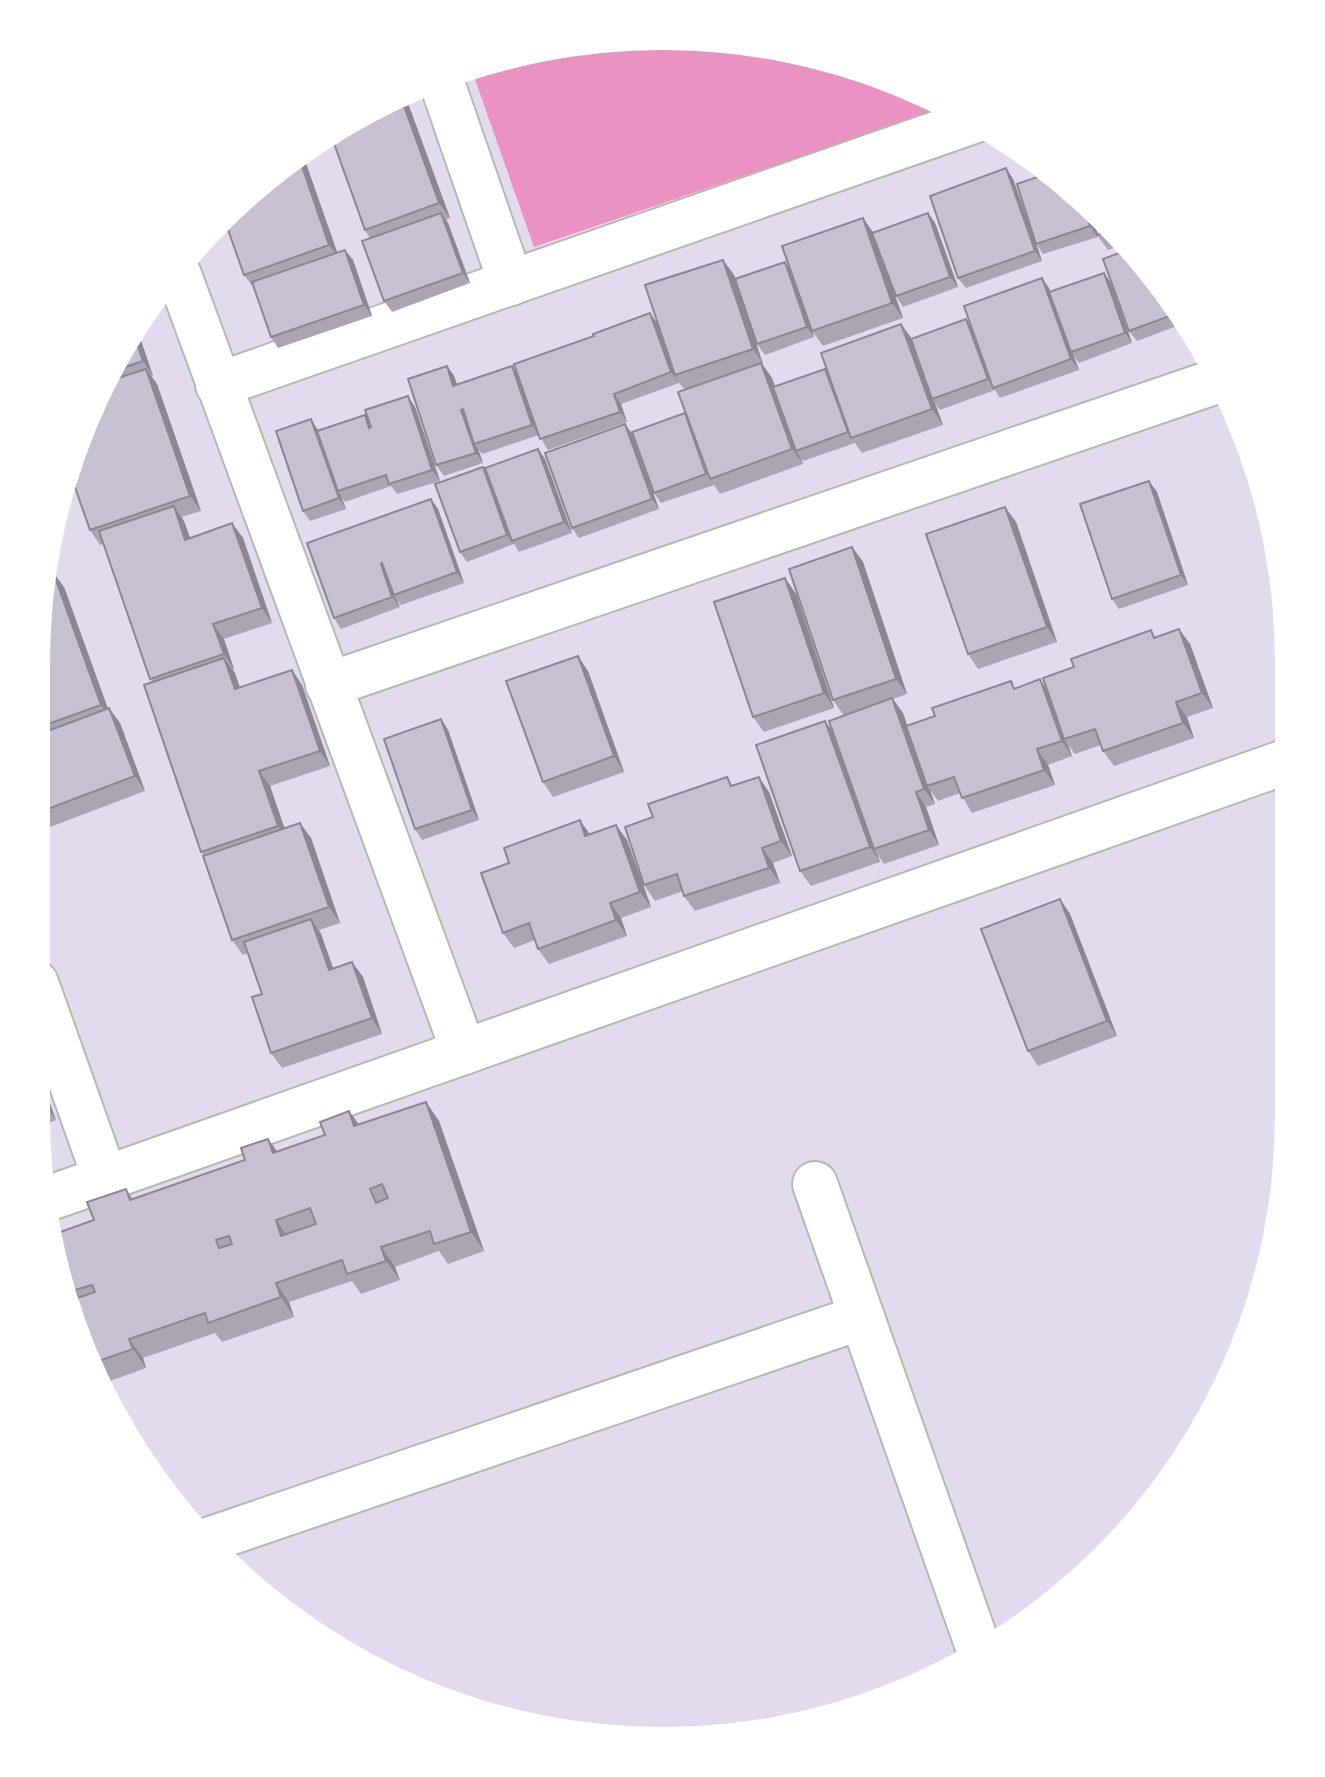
<svg xmlns="http://www.w3.org/2000/svg" width="1325" height="1777" font-family="'Varela Round',sans-serif">
  <rect width="100%" height="100%" fill="#e2dbee"/>
  <polygon fill="#ea92c1" points="622,37 745,41 864,69 947,107 534,247 471,68 501,57"/>
  <g fill="none" stroke-linecap="round" stroke-linejoin="round">
    <g stroke="#b2bcac" stroke-width="48">
      <g id="minor">
        <polyline points="441,80 511,283"/>
        <polyline points="179,275 464,1052"/>
        <polyline points="218,385 976,120"/>
        <polyline points="328,685 1217,381"/>
        <polyline points="36,983 105,1178"/>
        <polyline points="815,1184 978,1647"/>
        <polyline points="47,1199 1285,762"/>
        <polyline points="211,1539 862,1317"/>
      </g>
    </g>
    <use href="#minor" stroke="#fff" stroke-width="44"/>
  </g>
  <g fill="#aba5b3">
    <polygon points="407,93 409,101 406,102 409,106 450,218 446,220 448,223 470,283 392,312 384,301 370,238 365,230 386,100"/>
    <polygon points="302,152 337,253 345,250 353,260 372,316 278,348 271,337 254,288 244,275 281,165"/>
    <polygon points="1006,168 1013,179 1032,230 1076,192 1125,244 1108,250 1097,235 1092,220 1098,237 1043,254 1037,245 1042,261 966,288 958,278"/>
    <polygon points="928,213 935,223 958,287 903,307 896,296 893,290 903,318 823,346 813,332 814,337 765,355 757,344 746,312 763,365 772,378 775,387 825,369 901,324 912,339 966,319 971,326 1042,278 1050,292 1104,273 1111,283 1132,343 1079,363 1073,355 1079,370 1000,398 995,390 940,410 935,403 943,425 862,453 855,443 803,461 800,457 803,464 720,494 714,485 661,503 654,493 687,417 685,390 677,380 679,383 621,404 627,422 548,450 539,435 482,454 478,449 483,463 444,476 436,465 447,366 454,376 457,384 512,366 516,372 650,313 657,323 723,260 734,275 735,279 791,270 863,218 873,232"/>
    <polygon points="1160,281 1183,322 1178,324 1174,318 1177,326 1137,341 1129,331"/>
    <polygon points="136,326 153,376 152,377 157,384 201,511 182,517 190,538 232,523 243,538 272,623 224,639 234,669 233,670 240,688 292,670 302,685 330,766 270,786 284,828 300,823 311,838 340,923 319,930 321,934 333,968 352,962 363,977 382,1034 282,1068 271,1053 262,994 248,953 243,955 232,940 204,856 201,852 152,682 104,544 100,545 90,530 70,473"/>
    <polygon points="415,407 440,481 397,494 391,486 345,502 341,496 346,509 310,521 303,511 318,431 365,415 368,419"/>
    <polygon points="625,424 632,434 659,509 579,538 572,528"/>
    <polygon points="538,449 545,459 572,533 519,552 514,544 467,562 460,552 483,467 487,472"/>
    <polygon points="1157,492 1188,585 1119,609 1112,599"/>
    <polygon points="1005,507 1016,522 1057,642 978,669 968,654"/>
    <polygon points="438,509 464,583 401,605 397,600 400,607 341,629 334,618 307,543"/>
    <polygon points="852,547 863,562 907,694 893,699 903,713 907,726 1040,679 1046,689 1156,637 1190,644 1213,708 1187,717 1194,738 1114,766 1103,751 1101,745 1075,754 1068,745 1072,756 1048,765 1055,785 972,813 960,793 938,801 930,790 935,804 926,807 939,845 884,864 878,855 880,862 811,886 800,871 825,721 833,732 844,716 833,700"/>
    <polygon points="785,578 796,594 834,708 764,732 753,717"/>
    <polygon points="64,587 108,709 109,708 120,723 145,791 37,832 37,622"/>
    <polygon points="588,671 624,772 553,797 543,782"/>
    <polygon points="441,719 448,730 479,820 422,840 415,829"/>
    <polygon points="733,785 769,792 792,856 773,863 780,883 695,911 684,896 683,891 655,901 644,885 653,817"/>
    <polygon points="616,825 627,840 651,907 621,918 627,936 549,964 538,949 535,940 514,948 503,933 590,834"/>
    <polygon points="1060,899 1070,914 1117,1036 1038,1066 1028,1051"/>
    <polygon points="36,1065 56,1120 38,1127 36,1114"/>
    <polygon points="349,1111 359,1125 439,1121 484,1251 448,1264 439,1251 395,1267 400,1280 361,1294 352,1281 289,1302 294,1317 222,1342 215,1333 143,1358 146,1368 102,1384 57,1277 94,1220 126,1189 133,1199 245,1160 268,1139 277,1152 325,1135"/>
  </g>
  <g fill="#8b8692">
    <polygon points="400,95 401,95 409,106 450,218 439,203"/>
    <polygon points="302,152 340,260 329,245 298,155"/>
    <polygon points="1006,168 1013,179 1042,261 1035,251"/>
    <polygon points="1080,196 1086,203 1098,237 1090,226"/>
    <polygon points="441,213 448,223 470,283 463,273"/>
    <polygon points="928,213 935,223 958,287 950,277"/>
    <polygon points="863,218 873,233 903,318 892,303"/>
    <polygon points="345,250 353,260 372,316 364,305"/>
    <polygon points="723,260 734,275 763,364 753,349"/>
    <polygon points="785,262 792,272 814,337 807,327"/>
    <polygon points="1104,273 1111,283 1132,343 1125,333"/>
    <polygon points="1156,277 1160,281 1171,313 1177,326 1170,316"/>
    <polygon points="1042,278 1049,288 1079,370 1071,359"/>
    <polygon points="650,313 657,323 675,375 679,383 671,372"/>
    <polygon points="966,319 974,330 995,390 988,379"/>
    <polygon points="901,324 912,339 932,399 935,403 943,425 932,409"/>
    <polygon points="136,326 153,376 143,361 133,333"/>
    <polygon points="761,363 772,378 798,450 796,451 800,457 803,464 792,449"/>
    <polygon points="447,366 454,376 461,396 453,386"/>
    <polygon points="512,366 520,376 539,435 532,425"/>
    <polygon points="146,369 157,384 201,511 190,496"/>
    <polygon points="614,394 621,404 627,422 620,412"/>
    <polygon points="408,396 415,407 440,481 432,470"/>
    <polygon points="461,410 469,420 474,444 478,449 483,463 476,453"/>
    <polygon points="311,419 318,430 340,491 338,491 341,496 346,509 339,498"/>
    <polygon points="625,424 632,434 659,509 652,499"/>
    <polygon points="538,449 545,459 572,533 564,522"/>
    <polygon points="483,467 490,477 512,541 514,545 507,535"/>
    <polygon points="1149,481 1157,492 1188,585 1181,575"/>
    <polygon points="431,499 438,509 464,583 457,572"/>
    <polygon points="174,506 184,521 196,555 185,540"/>
    <polygon points="1005,507 1016,522 1057,642 1047,627"/>
    <polygon points="232,523 243,538 272,623 262,608"/>
    <polygon points="852,547 863,562 907,694 896,679"/>
    <polygon points="381,564 388,574 394,595 400,607 392,597"/>
    <polygon points="53,572 64,587 112,720 101,705"/>
    <polygon points="785,578 796,594 834,708 824,693"/>
    <polygon points="213,624 224,639 234,669 224,654"/>
    <polygon points="1179,629 1190,644 1213,708 1202,693"/>
    <polygon points="578,656 588,671 624,772 614,756"/>
    <polygon points="224,658 235,673 246,705 235,689"/>
    <polygon points="292,670 302,685 330,766 320,751"/>
    <polygon points="1040,679 1050,695 1064,739 1068,745 1072,756 1062,741"/>
    <polygon points="892,698 903,713 928,785 927,786 930,790 935,804 924,789"/>
    <polygon points="1176,702 1187,717 1194,738 1183,723"/>
    <polygon points="109,708 120,723 145,791 135,776"/>
    <polygon points="441,719 448,730 479,820 472,810"/>
    <polygon points="825,721 836,736 874,849 880,862 870,847"/>
    <polygon points="1037,749 1048,765 1055,785 1044,770"/>
    <polygon points="259,771 270,786 289,841 278,826"/>
    <polygon points="759,777 769,792 792,856 781,841"/>
    <polygon points="916,792 926,807 939,845 929,830"/>
    <polygon points="580,820 591,836 585,836"/>
    <polygon points="300,823 311,838 340,923 329,907"/>
    <polygon points="616,825 627,840 651,907 640,892"/>
    <polygon points="762,848 773,863 780,883 769,868"/>
    <polygon points="1060,899 1070,914 1117,1036 1107,1021"/>
    <polygon points="610,903 621,918 627,936 616,920"/>
    <polygon points="311,919 321,934 339,985 329,970"/>
    <polygon points="352,962 363,977 382,1034 372,1018"/>
    <polygon points="36,1065 56,1120 46,1105 36,1079"/>
    <polygon points="426,1102 439,1121 484,1251 471,1232"/>
    <polygon points="349,1111 363,1130 354,1126"/>
    <polygon points="268,1139 282,1158 273,1153"/>
    <polygon points="276,1220 289,1239 281,1236"/>
    <polygon points="381,1247 395,1267 400,1280 386,1261"/>
    <polygon points="276,1283 289,1302 294,1317 281,1297"/>
    <polygon points="129,1339 143,1358 146,1368 133,1349"/>
  </g>
  <g fill="#c7c0d0" stroke="#8b8692" stroke-width="2" fill-rule="evenodd">
    <polygon points="400,95 439,203 365,230 331,135 386,100"/>
    <polygon points="298,155 329,245 244,275 226,224 281,165"/>
    <polygon points="1006,168 1035,251 958,278 930,196"/>
    <polygon points="1049,173 1076,192 1080,196 1090,226 1036,244 1017,184"/>
    <polygon points="1086,202 1112,230 1097,235"/>
    <polygon points="441,213 463,273 384,301 362,241"/>
    <polygon points="928,213 950,277 896,296 872,233"/>
    <polygon points="863,218 892,303 812,331 782,246"/>
    <polygon points="1130,249 1156,277 1170,316 1129,331 1103,259"/>
    <polygon points="345,250 364,305 271,337 252,282"/>
    <polygon points="723,260 753,349 675,375 645,285"/>
    <polygon points="785,262 807,327 757,344 735,279"/>
    <polygon points="1104,273 1125,333 1071,352 1049,292"/>
    <polygon points="1042,278 1071,359 993,388 964,306"/>
    <polygon points="1160,281 1177,311 1171,313"/>
    <polygon points="650,313 671,372 614,394 620,412 540,439 514,364 594,336 593,334"/>
    <polygon points="966,319 988,379 932,399 911,339"/>
    <polygon points="901,324 932,409 851,438 821,353"/>
    <polygon points="133,333 143,361 116,370"/>
    <polygon points="761,363 792,449 710,479 678,392"/>
    <polygon points="447,366 453,386 512,366 532,425 474,444 463,409 461,410 476,453 436,465 408,379"/>
    <polygon points="146,369 190,496 90,530 70,473 112,380"/>
    <polygon points="825,369 848,432 796,451 773,387"/>
    <polygon points="408,396 432,470 389,484 386,475 338,491 317,431 365,415 369,428 371,427 365,410"/>
    <polygon points="685,413 706,474 654,493 632,432"/>
    <polygon points="311,419 339,498 303,511 276,431"/>
    <polygon points="625,424 652,499 572,528 545,453"/>
    <polygon points="538,449 564,522 512,541 485,468"/>
    <polygon points="483,467 507,535 460,552 435,484"/>
    <polygon points="1149,481 1181,575 1112,599 1080,504"/>
    <polygon points="431,499 457,572 394,595 382,563 381,564 392,597 334,618 307,543"/>
    <polygon points="174,506 185,540 232,523 262,608 213,624 224,654 150,679 99,531"/>
    <polygon points="1005,507 1047,627 968,654 926,534"/>
    <polygon points="852,547 896,679 833,700 789,569"/>
    <polygon points="53,572 101,705 37,728 37,622 45,575"/>
    <polygon points="785,578 824,693 753,717 714,602"/>
    <polygon points="1179,629 1202,693 1176,702 1183,723 1103,751 1095,729 1064,739 1043,678 1074,667 1071,659 1151,630 1154,638"/>
    <polygon points="578,656 614,756 543,782 506,681"/>
    <polygon points="224,658 235,689 292,670 320,751 259,771 278,826 201,852 144,685"/>
    <polygon points="1040,679 1062,741 1037,749 1044,770 962,798 954,777 927,786 906,726 935,716 932,708 1011,681 1014,689"/>
    <polygon points="892,698 924,789 916,792 929,830 874,849 829,721"/>
    <polygon points="109,708 135,776 37,813 37,735"/>
    <polygon points="441,719 472,810 415,829 384,739"/>
    <polygon points="825,721 870,847 800,871 756,745"/>
    <polygon points="727,777 731,786 759,777 781,841 762,848 769,868 684,896 677,874 644,885 625,827 653,817 648,804"/>
    <polygon points="580,820 585,836 616,825 640,892 610,903 616,920 538,949 529,923 503,933 481,873 509,863 504,848"/>
    <polygon points="300,823 329,907 232,940 203,856"/>
    <polygon points="1060,899 1107,1021 1028,1051 981,929"/>
    <polygon points="311,919 329,970 352,962 372,1018 271,1053 252,997 262,994 244,942"/>
    <polygon points="36,1079 46,1105 36,1109"/>
    <path d="M 426,1102 L 471,1232 L 434,1244 L 430,1231 L 381,1247 L 386,1261 L 347,1274 L 342,1260 L 276,1283 L 281,1297 L 208,1323 L 205,1313 L 129,1339 L 133,1349 L 93,1363 L 57,1277 L 52,1235 L 94,1220 L 87,1202 L 126,1189 L 130,1200 L 245,1160 L 241,1148 L 268,1139 L 273,1153 L 325,1135 L 320,1122 L 349,1111 L 354,1126 ZM 382,1184 L 388,1198 L 376,1203 L 370,1189 ZM 310,1208 L 316,1224 L 281,1236 L 276,1220 ZM 229,1236 L 232,1244 L 219,1248 L 216,1240 ZM 92,1285 L 95,1292 L 78,1298 L 75,1290 Z"/>
  </g>
  <path d="M0 0H1325V1777H0ZM662 50H663A612 612 0 0 1 1275 662V1115A612 612 0 0 1 663 1727H662A612 612 0 0 1 50 1115V662A612 612 0 0 1 662 50Z" fill="#fff" fill-rule="evenodd"/>
</svg>
